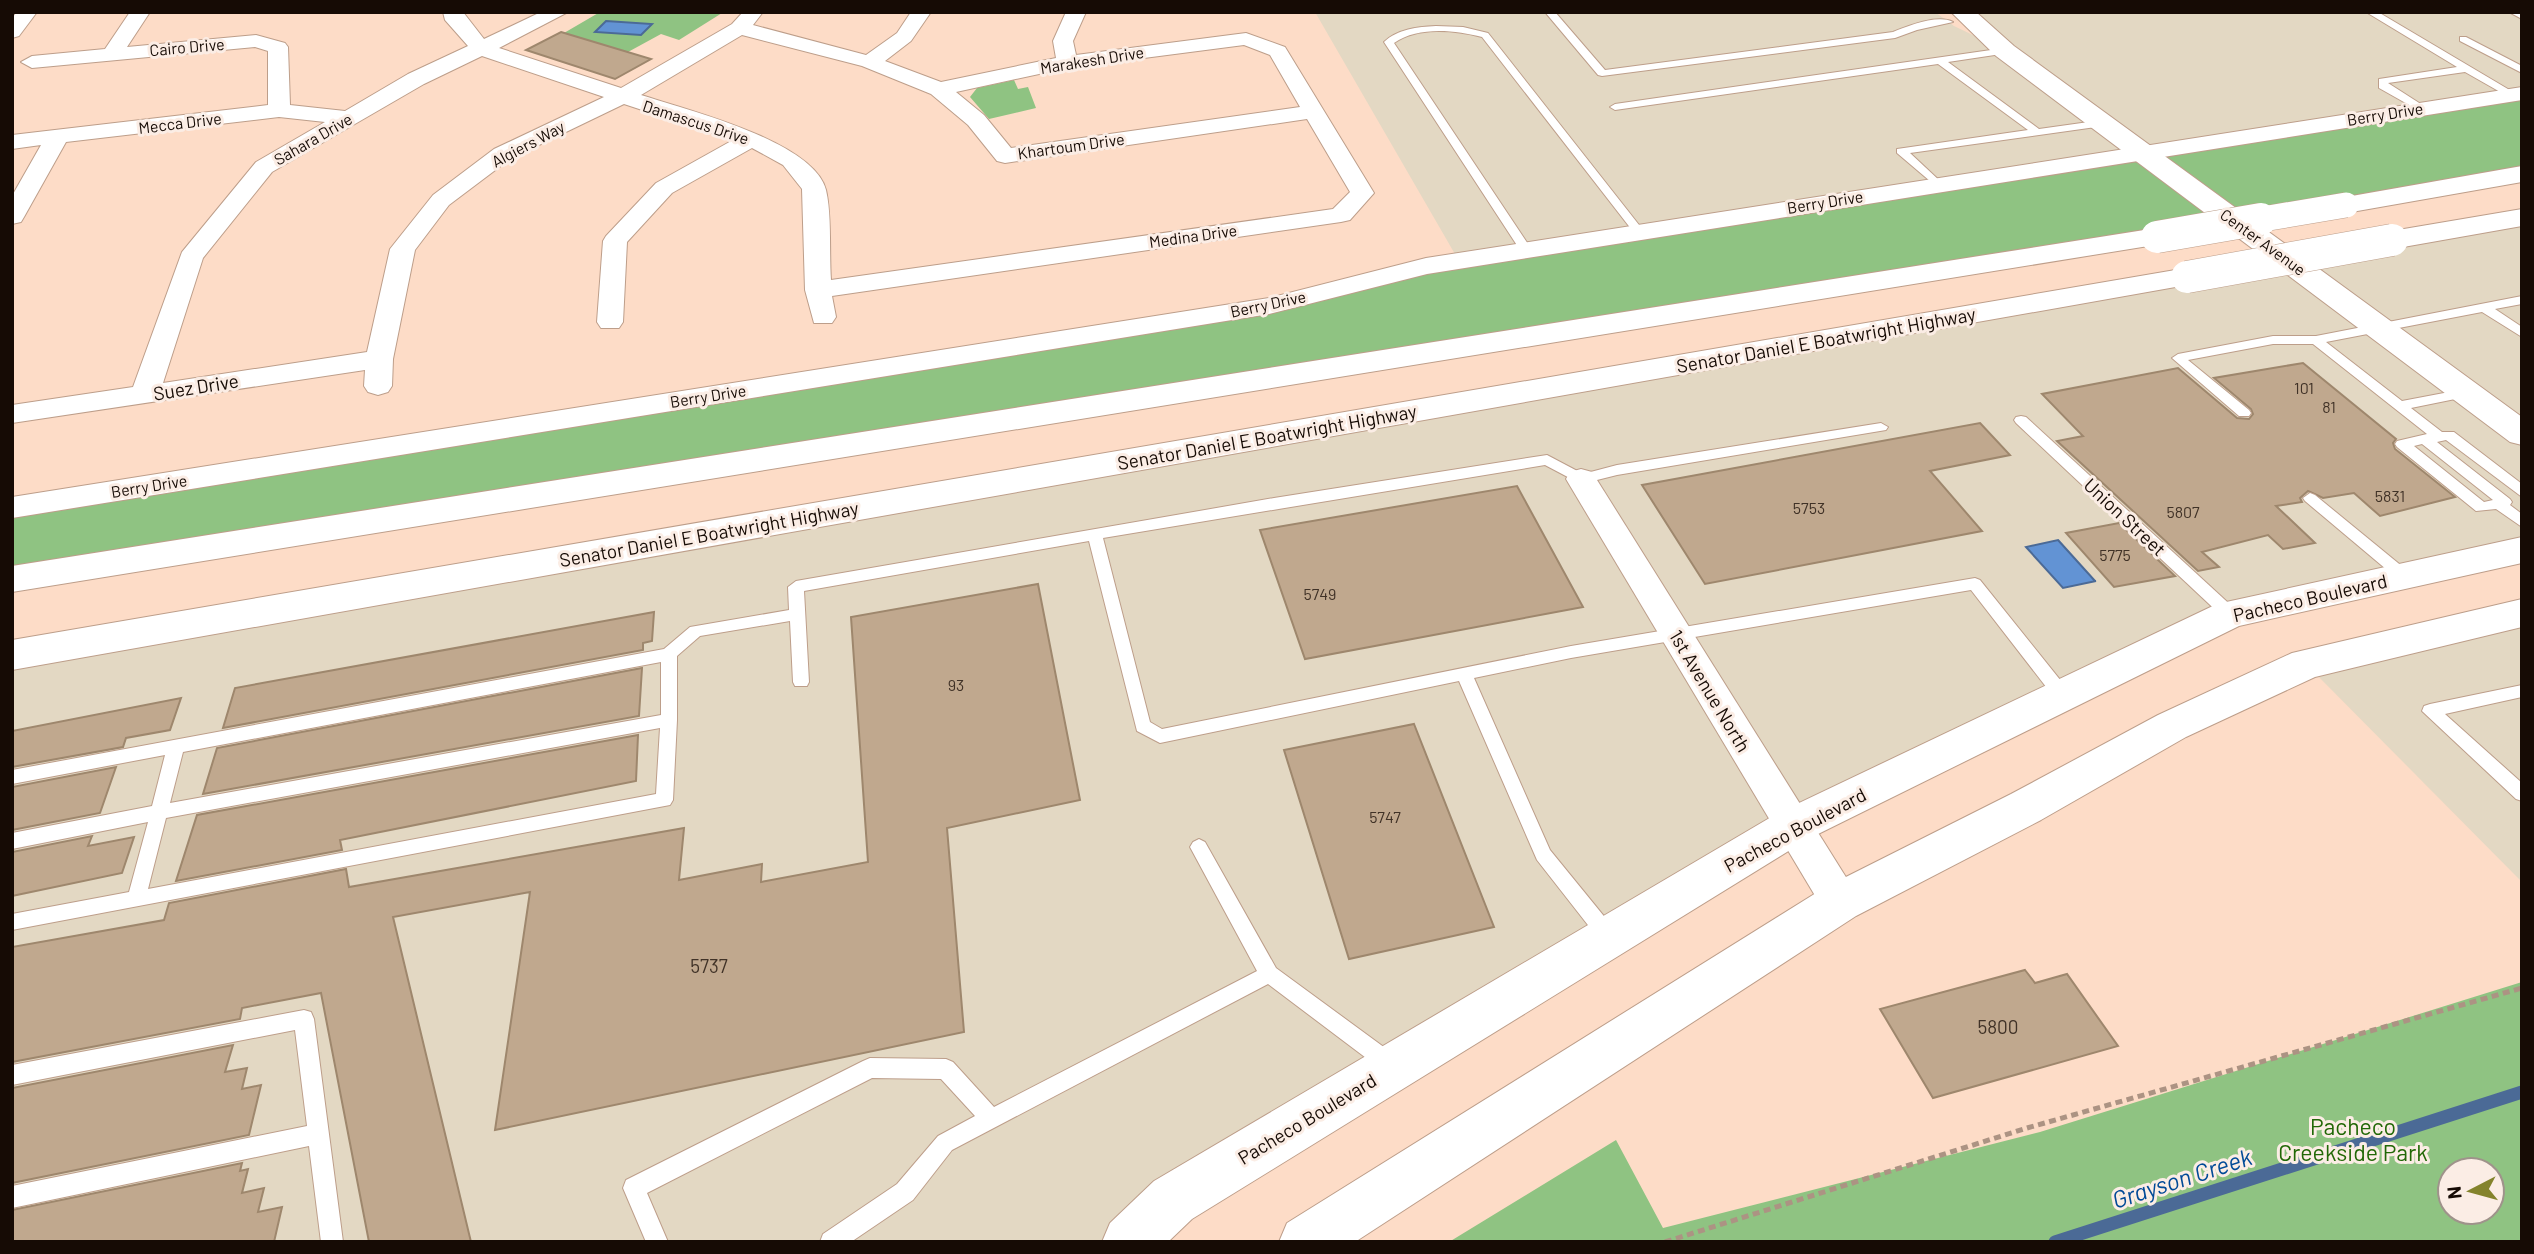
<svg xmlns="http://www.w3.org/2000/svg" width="2534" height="1254" font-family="Barlow,sans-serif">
  <rect width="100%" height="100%" fill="#fddcc7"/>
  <g fill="#e3d8c3">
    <polygon points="1315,12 1935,12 1954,26 2002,49 1962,12 2522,12 2522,95 1459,261"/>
    <polygon points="2522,217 2522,550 2230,614 1793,826 1129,1242 12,1242 12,655"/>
    <polygon points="2522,613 2522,882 2306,664"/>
  </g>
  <g fill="#8fc382" fill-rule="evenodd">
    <polygon points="600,12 717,12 722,13 679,40 661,34 628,52 564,33"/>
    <polygon points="1014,80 1018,89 1028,87 1036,108 989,119 970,97 977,88"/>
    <polygon points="2522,93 2522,174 12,579 12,508 1269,306 1426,266"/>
    <path d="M 2522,982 L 2522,1242 L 1449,1242 L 1616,1140 L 1663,1228 L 2040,1132 ZM 2450,1170 L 2492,1170 L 2492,1212 L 2450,1212 Z"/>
  </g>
  <g fill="#6293d4" stroke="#4b6a96" stroke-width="2">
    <polygon points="606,21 652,24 641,35 595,32"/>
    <polygon points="2058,540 2095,581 2096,581 2063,588 2026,547"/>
  </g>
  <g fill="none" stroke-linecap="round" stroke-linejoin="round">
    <polyline stroke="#4b6a96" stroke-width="13" points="2055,1242 2522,1092"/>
  </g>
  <g fill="#c0a88e" stroke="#9e876d" stroke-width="2">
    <polygon points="561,32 651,59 615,79 526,50"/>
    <polygon points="2303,363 2396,439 2393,443 2395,449 2455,497 2380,516 2354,493 2323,498 2308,491 2300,498 2302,502 2276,506 2315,543 2283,549 2268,535 2202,552 2219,567 2198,571 2057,441 2083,436 2042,394 2178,368 2237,418 2249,419 2253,414 2251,409 2214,378"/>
    <polygon points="1980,423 2010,455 1930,471 1982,531 1705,584 1642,485"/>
    <polygon points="1517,486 1583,607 1305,659 1260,530"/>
    <polygon points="2119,523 2175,576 2114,587 2066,533"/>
    <polygon points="1038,584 1080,800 947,828 964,1032 495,1130 530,892 393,917 471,1242 369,1242 321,993 242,1008 240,1019 12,1062 12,947 164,920 169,903 346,869 349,887 684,828 679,880 762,864 761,882 868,862 851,617"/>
    <polygon points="654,612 652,641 643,643 643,650 223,728 235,688"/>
    <polygon points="642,668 639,716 203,794 217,748"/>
    <polygon points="181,698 170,730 126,738 123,747 12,767 12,731"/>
    <polygon points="1414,724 1494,927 1349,959 1284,750"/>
    <polygon points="638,735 636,781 340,840 342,850 176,881 197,815"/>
    <polygon points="116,767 100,813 12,830 12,787"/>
    <polygon points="92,836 88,846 134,837 122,873 12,896 12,852"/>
    <polygon points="2025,970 2035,983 2067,974 2118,1046 1933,1098 1880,1009"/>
    <polygon points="233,1045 225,1072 247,1068 242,1089 261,1085 249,1135 12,1183 12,1088"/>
    <polygon points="242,1163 240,1171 248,1169 242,1193 264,1188 258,1212 282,1207 274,1242 12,1242 12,1210"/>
  </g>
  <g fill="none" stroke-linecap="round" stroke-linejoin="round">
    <g stroke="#bd9e8a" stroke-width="2">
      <g id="service">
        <path d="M 1545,12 L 1555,12 L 1605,70 L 1893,32 C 1908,26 1938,14 1953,22 L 1917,30 L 1895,38 L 1602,76 L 1598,75 Z"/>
        <polygon points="2366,12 2378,12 2518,95 2509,97 2465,72 2388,83 2427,108 2418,110 2379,88 2379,79 2457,67"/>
        <path d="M 1436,26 L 1463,27 L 1488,33 L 1643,230 L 1643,234 L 1635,234 L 1482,37 C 1455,30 1418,26 1394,43 L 1532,250 L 1530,253 L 1522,253 L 1384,42 C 1398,29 1417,27 1436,26 Z"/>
        <polygon points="2460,37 2466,37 2522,66 2522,73 2460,41"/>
        <polygon points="2005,48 2008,49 2008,53 1948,62 2039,129 2103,120 2108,123 2103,126 1910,153 1941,182 1943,184 1937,187 1897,153 1897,149 2028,130 1938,64 1615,110 1610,107 1615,104"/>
        <path d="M 2522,296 L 2522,304 L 2495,309 L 2522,327 L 2522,337 L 2482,312 L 2326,342 L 2402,401 L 2465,389 L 2470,390 L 2470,396 L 2411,408 L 2442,432 L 2454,432 L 2522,484 L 2522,497 L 2446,440 L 2437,442 L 2510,499 L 2512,502 L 2510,505 L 2522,514 L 2522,527 L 2496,509 L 2476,511 L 2397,447 L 2395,444 L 2397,441 L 2427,434 L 2313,344 L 2273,344 L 2188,360 L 2249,410 L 2251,413 L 2249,416 L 2239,416 L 2172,358 L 2178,354 L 2273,336 L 2316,336 ZM 2422,444 L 2493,500 L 2484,502 L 2414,446 Z"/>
        <polygon points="2021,416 2026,417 2236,610 2238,614 2236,618 2224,618 2016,423 2014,420 2016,417"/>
        <path d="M 1881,423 L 1888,427 L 1886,430 L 1617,475 L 1581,484 L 1545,465 L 1103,538 L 1150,722 L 1162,729 L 1571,646 L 1975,578 L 1980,580 L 2069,691 L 2071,696 L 2069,701 L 2057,701 L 1971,590 L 1571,658 L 1474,678 L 1550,850 L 1616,931 L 1618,937 L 1616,943 L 1609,945 L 1602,943 L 1537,860 L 1459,681 L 1160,743 L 1137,731 L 1089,541 L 804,591 L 809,682 L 807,686 L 795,686 L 793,682 L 790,621 L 700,636 L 677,656 L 677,720 L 673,800 L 670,805 L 12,930 L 12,914 L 129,892 L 148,822 L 12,849 L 12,833 L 152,806 L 165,755 L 12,784 L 12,770 L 664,649 L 690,627 L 789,610 L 788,587 L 796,581 L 1274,498 L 1547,455 L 1583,474 L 1617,465 ZM 661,662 L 661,715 L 170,803 L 183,752 ZM 660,728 L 656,794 L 148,889 L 166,818 Z"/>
        <polygon points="2310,493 2315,495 2409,572 2412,576 2409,580 2399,580 2305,501 2303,498"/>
        <polygon points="2522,685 2522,697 2445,714 2522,783 2522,801 2516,799 2422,711 2424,706 2430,704"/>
        <polygon points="1199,839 1205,842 1276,968 1396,1056 1399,1063 1396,1070 1389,1073 1382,1070 1268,984 952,1150 913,1200 851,1242 820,1242 823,1234 897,1184 938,1136 975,1116 941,1079 872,1078 647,1193 668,1242 646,1242 623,1188 626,1180 863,1061 870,1058 946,1059 953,1062 994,1107 1257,971 1190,847 1193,842"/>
        <polygon points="304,1010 311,1012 314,1019 343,1242 321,1242 309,1146 12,1208 12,1186 307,1126 295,1030 12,1085 12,1065"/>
      </g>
    </g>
    <g stroke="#bd9e8a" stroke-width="2">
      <g id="minor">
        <polygon points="17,12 37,12 19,36 12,38 12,18"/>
        <path d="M 130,12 L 150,12 L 127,47 L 256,35 L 285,43 L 288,47 L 290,105 L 345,111 L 408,74 L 468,46 L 445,20 L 443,12 L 463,12 L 484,39 L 541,12 L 568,12 L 499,48 L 621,88 L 732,24 L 743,12 L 763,12 L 753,25 L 866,55 L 897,33 L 911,12 L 931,12 L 911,41 L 885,61 L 941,82 L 1056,58 L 1053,41 L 1066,12 L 1086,12 L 1073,41 L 1076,55 L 1246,33 L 1285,47 L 1374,193 L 1350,220 L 1341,222 L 832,296 L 836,317 L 832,323 L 814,323 L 805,290 L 802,189 L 783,165 L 752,148 L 672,193 L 627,242 L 623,322 L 619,328 L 601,328 L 597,322 L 603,241 L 606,236 L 656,183 L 733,140 L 624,104 L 510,159 L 449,205 L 415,250 L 393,359 L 392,386 L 388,392 L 378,395 L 368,392 L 364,386 L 365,370 L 12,423 L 12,405 L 133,387 L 182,252 L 256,162 L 325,122 L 279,117 L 66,142 L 24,217 L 21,222 L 12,224 L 12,196 L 41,145 L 12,149 L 12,135 L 268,105 L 268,51 L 255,47 L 32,68 L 21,62 L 32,56 L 105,49 ZM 742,35 L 862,66 L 931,94 L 968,125 L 997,161 L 1005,163 L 1307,119 L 1350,192 L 1333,209 L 831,280 C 829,253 832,215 826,190 C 814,141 684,109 641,95 ZM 1244,45 L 1270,55 L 1300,107 L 1011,148 L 984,115 L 956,92 L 1067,68 ZM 482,56 L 604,97 L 494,149 L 433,195 L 390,249 L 367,352 L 163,383 L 203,258 L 272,172 L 424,84 Z"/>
        <polygon points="2509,12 2522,12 2522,19"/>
        <polygon points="2522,87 2522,100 1427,274 1269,314 12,518 12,497 1269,298 1426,258"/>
        <polygon points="1581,469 1592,472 1854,890 1860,902 1854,914 1840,919 1826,914 1566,479 1570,472"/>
      </g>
    </g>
    <g stroke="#bd9e8a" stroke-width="2">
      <polygon id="tertiary" points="1951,12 1976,12 2014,46 2522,417 2522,445 2510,442 1996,56"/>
    </g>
    <g stroke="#bd9e8a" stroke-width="2">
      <g id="secondary">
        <polygon points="2522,537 2522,563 2239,626 1808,839 1192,1219 1168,1242 1102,1242 1110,1223 1154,1181 1778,813 2217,604"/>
        <polygon points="2522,599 2522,627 2315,677 2186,737 2041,820 1856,916 1355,1242 1279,1242 1287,1223 1824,888 2011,794 2158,715 2292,653"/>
      </g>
    </g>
    <g stroke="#bd9e8a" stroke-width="2">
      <g id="motorway">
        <polygon points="2522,166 2522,182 2346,213 2336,211 2332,205 2336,199 2346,197"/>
        <polygon points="2522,209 2522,226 2392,249 2382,246 2378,240 2382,234 2392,231"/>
        <polygon points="2157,228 2167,231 2171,237 2167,243 12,592 12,566"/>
        <polygon points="2187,268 2198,271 2202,277 2198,283 12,670 12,640"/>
      </g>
    </g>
    <polyline stroke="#ac9383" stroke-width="5" stroke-dasharray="7 4.5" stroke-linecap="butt" points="1665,1242 2027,1128 2522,988"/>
    <use href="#service" fill="#fff" fill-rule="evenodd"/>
    <use href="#minor" fill="#fff" fill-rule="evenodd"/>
    <use href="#tertiary" fill="#fff" fill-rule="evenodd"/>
    <use href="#secondary" fill="#fff" fill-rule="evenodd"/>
    <use href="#motorway" fill="#fff" fill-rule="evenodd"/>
    <g stroke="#bd9e8a" stroke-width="26" stroke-linecap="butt">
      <polyline id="motorway-bridge-far1" points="2251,221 2346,205"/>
    </g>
    <g stroke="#bd9e8a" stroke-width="33" stroke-linecap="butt">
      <g id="motorway-bridge">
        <polyline points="2157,237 2261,219"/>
        <polyline points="2187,277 2392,240"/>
      </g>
    </g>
    <use href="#motorway-bridge-far1" stroke="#fff" stroke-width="25"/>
    <use href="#motorway-bridge" stroke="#fff" stroke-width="32"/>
  </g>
  <g text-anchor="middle" stroke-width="6" stroke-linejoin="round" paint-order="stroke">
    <g font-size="16" fill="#160b05" stroke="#fbede5">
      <text transform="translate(187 47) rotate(-5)" y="6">Cairo Drive</text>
      <text transform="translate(1092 60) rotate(-9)" y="6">Marakesh Drive</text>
      <text transform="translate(2385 114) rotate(-9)" y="6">Berry Drive</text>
      <text transform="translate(696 122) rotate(18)" y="6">Damascus Drive</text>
      <text transform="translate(180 123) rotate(-7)" y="6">Mecca Drive</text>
      <text transform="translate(313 139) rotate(-30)" y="6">Sahara Drive</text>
      <text transform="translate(528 144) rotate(-28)" y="6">Algiers Way</text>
      <text transform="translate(1071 146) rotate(-8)" y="6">Khartoum Drive</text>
      <text transform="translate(1825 202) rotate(-9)" y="6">Berry Drive</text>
      <text transform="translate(1193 236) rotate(-8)" y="6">Medina Drive</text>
      <text transform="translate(2263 242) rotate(36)" y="6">Center Avenue</text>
      <text transform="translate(1268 304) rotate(-12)" y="6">Berry Drive</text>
      <text transform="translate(708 396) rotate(-9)" y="6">Berry Drive</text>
      <text transform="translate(149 486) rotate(-9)" y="6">Berry Drive</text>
    </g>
    <g font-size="16" fill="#403227">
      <text x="2304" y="394">101</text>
      <text x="2329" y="413">81</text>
      <text x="2390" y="502">5831</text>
      <text x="1809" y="514">5753</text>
      <text x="2183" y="518">5807</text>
      <text x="2115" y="561">5775</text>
      <text x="1320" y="600">5749</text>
      <text x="956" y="691">93</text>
      <text x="1385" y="823">5747</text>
    </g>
    <g font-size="19" fill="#160b05" stroke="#fbede5">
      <text transform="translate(1826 340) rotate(-10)" y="7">Senator Daniel E Boatwright Highway</text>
      <text transform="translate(196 387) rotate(-9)" y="7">Suez Drive</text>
      <text transform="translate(1267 437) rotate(-10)" y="7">Senator Daniel E Boatwright Highway</text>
      <text transform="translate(2125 517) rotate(43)" y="7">Union Street</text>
      <text transform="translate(709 534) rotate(-10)" y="7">Senator Daniel E Boatwright Highway</text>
      <text transform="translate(2310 598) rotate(-13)" y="7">Pacheco Boulevard</text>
      <text transform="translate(1710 691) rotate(59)" y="7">1st Avenue North</text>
      <text transform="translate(1795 830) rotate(-28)" y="7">Pacheco Boulevard</text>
      <text transform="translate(1307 1119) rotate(-31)" y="7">Pacheco Boulevard</text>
    </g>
    <g font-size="19" fill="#403227">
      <text x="709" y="973">5737</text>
      <text x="1998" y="1034">5800</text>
    </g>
    <g font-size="23" fill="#216806" stroke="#fbede5">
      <text x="2353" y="1135">Pacheco<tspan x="2353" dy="26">Creekside Park</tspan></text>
    </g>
    <g font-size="24" font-style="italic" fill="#004a97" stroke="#fbede5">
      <text transform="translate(2182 1179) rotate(-18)" y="8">Grayson Creek</text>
    </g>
  </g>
  <rect width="2534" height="1254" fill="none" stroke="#160b05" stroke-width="28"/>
  <g transform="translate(2471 1191) rotate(264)"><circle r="33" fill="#fbede5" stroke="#9f938b" stroke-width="2"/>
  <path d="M0-5L12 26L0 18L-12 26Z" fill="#84832c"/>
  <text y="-10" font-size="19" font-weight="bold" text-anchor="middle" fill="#160b05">N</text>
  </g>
</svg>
